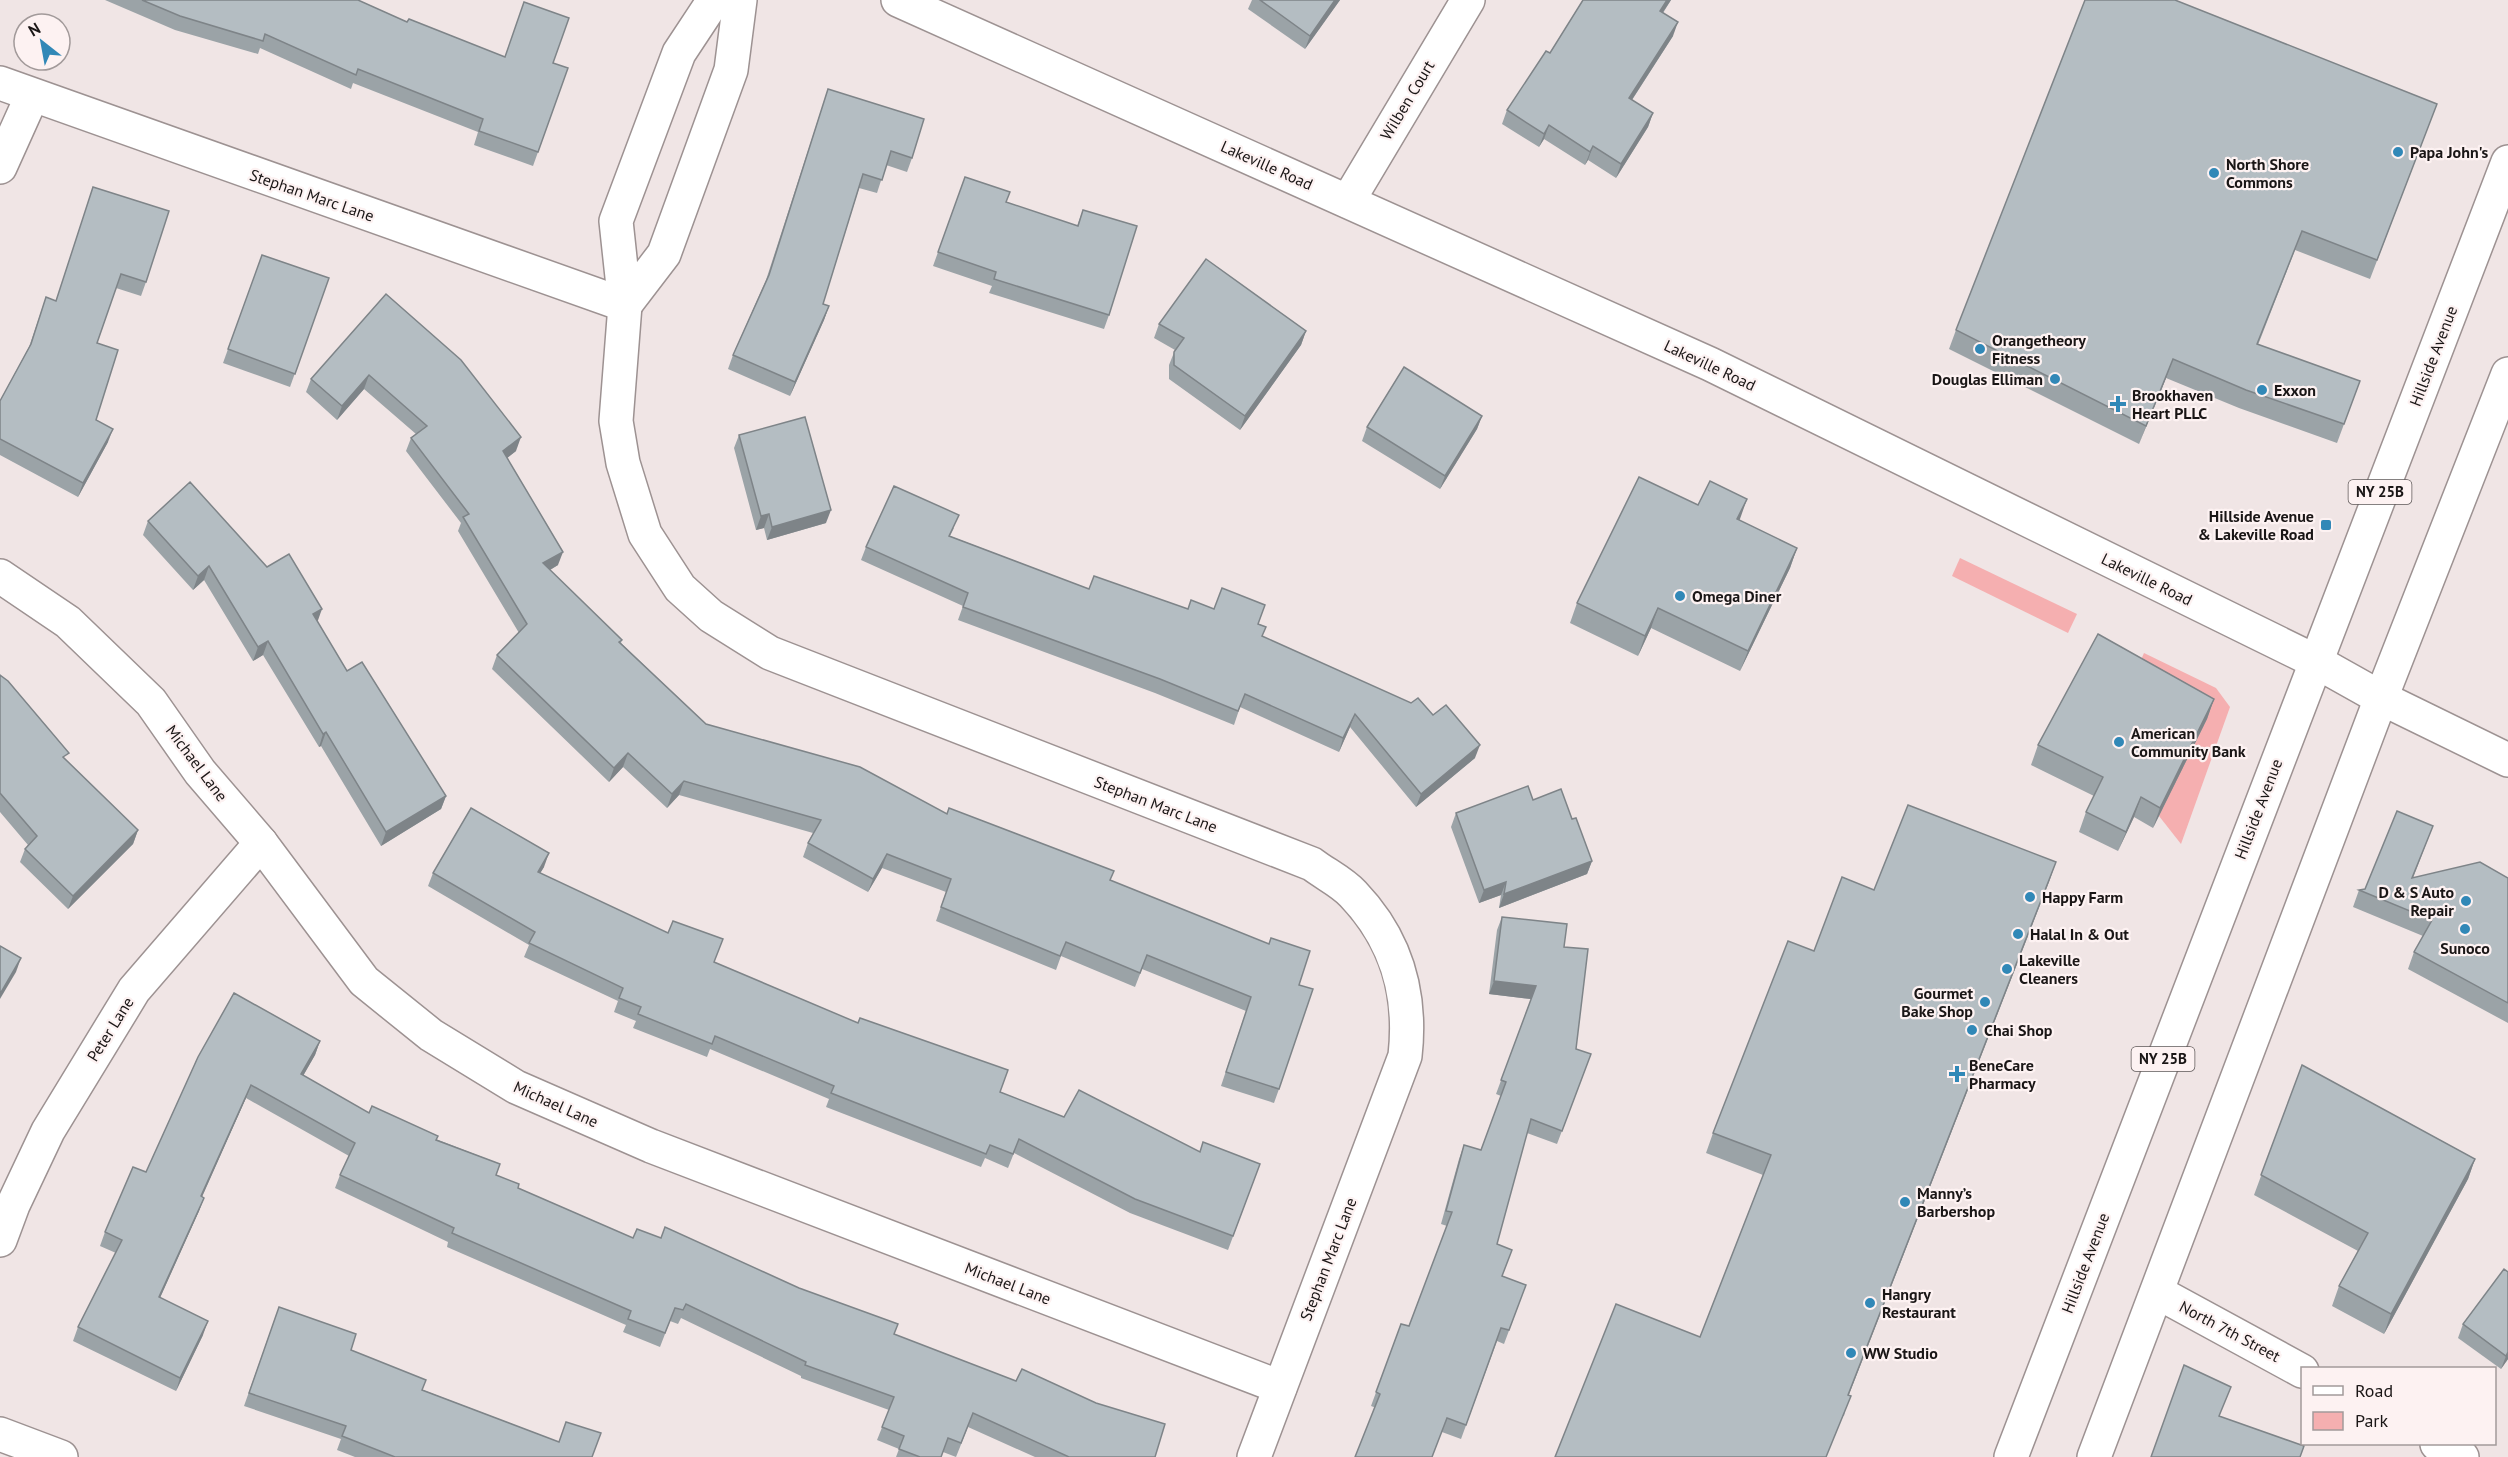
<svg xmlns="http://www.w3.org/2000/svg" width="2508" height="1457" font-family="'PT Sans',sans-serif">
  <rect width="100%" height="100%" fill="#f0e5e5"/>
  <g fill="#f5afb0">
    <polygon points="1960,558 2077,614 2068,633 1952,576"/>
    <polygon points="2144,653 2216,688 2230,707 2181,844 2159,816 2133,678"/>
  </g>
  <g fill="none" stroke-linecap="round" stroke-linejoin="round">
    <g stroke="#9d9292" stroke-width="36">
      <g id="street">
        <path d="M 714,0 L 679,53 L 616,221 L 625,305 L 616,421 L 623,463 L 645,534 L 680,588 L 711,616 L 770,653 L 1312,864 C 1325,874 1342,882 1353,894 C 1397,940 1412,994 1405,1056 L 1254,1457"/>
        <polyline points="0,83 625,305"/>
        <polyline points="0,167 32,96"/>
        <polyline points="1348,201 1468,0"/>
        <polyline points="625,305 664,254 731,70 740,0"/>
        <polyline points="0,576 68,622 151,702 200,772 261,843 364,981 431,1035 516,1087 651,1146 1280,1387"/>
        <polyline points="0,1240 13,1205 48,1131 134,990 261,843"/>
        <polyline points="2157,1292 2302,1371"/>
        <polyline points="0,1434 61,1457"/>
        <polyline points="2437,1444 2462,1457"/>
      </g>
    </g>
    <g stroke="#9d9292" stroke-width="36">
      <polyline id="secondary" points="898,0 1710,364 2315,661 2381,698 2508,760"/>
    </g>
    <g stroke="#9d9292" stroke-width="36">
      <g id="primary">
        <polyline points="2011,1457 2508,162"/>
        <polyline points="2094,1457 2381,698 2508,374"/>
      </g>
    </g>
    <use href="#street" stroke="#fff" stroke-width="33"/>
    <use href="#secondary" stroke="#fff" stroke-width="33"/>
    <use href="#primary" stroke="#fff" stroke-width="33"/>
  </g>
  <g fill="#9ba3a7">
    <polygon points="105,0 358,0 407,22 505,57 553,63 568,68 533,166 474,145 478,132 353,83 351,89 260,48 258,54 175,30"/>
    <polygon points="1252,0 1340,0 1305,49 1248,9"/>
    <polygon points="1583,0 1671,0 1663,13 1673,36 1632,100 1653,113 1648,127 1616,178 1588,160 1585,165 1544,139 1539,147 1502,124 1507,110 1550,53"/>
    <polygon points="828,89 912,158 907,172 886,165 877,193 859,188 823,304 829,306 824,320 790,396 728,369 733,355 766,280"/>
    <polygon points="2437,104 2370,279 2295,250 2258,345 2360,381 2337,443 2239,408 2166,378 2139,444 1949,349 1956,330"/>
    <polygon points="965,177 1006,202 1077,226 1083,210 1109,315 1104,329 989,293 992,286 933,266"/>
    <polygon points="93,187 146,282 141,296 116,288 97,343 96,420 108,442 78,497 0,455 0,401 29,347 46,297 56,301"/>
    <polygon points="262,255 329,278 290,387 223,363"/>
    <polygon points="386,294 516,451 507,458 558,565 550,570 622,640 621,643 706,724 947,814 1110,880 1299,985 1279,1089 1274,1103 1221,1086 1246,1011 1142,969 1135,987 1061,956 1056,970 936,921 946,892 882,868 868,892 803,857 808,843 813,833 679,795 667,808 623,767 609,782 492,669 497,655 519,633 458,531 461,523 406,451 411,438 416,434 364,389 337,420 306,392 311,379"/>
    <polygon points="1159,324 1306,331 1301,345 1240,430 1169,379 1169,365 1175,350 1154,338"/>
    <polygon points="1482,416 1477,429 1440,489 1362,441 1367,427"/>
    <polygon points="739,435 826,523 767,540 764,528 756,530 734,448"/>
    <polygon points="1698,505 1739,520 1797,548 1790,568 1740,671 1651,628 1638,656 1570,623 1577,603"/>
    <polygon points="148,521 317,622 347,671 446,796 441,809 381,846 321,746 319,747 263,655 253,661 204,580 193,590 143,535"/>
    <polygon points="954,528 950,536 1089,589 1188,609 1214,609 1258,624 1262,637 1433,715 1475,758 1416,807 1350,727 1339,752 1240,707 1234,725 1155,693 958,620 963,606 861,560 866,547"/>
    <polygon points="0,675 66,760 138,830 133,844 68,909 20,862 25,849 28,845 0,812"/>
    <polygon points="2214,699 2207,719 2153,828 2134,817 2118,851 2079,832 2086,812 2094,796 2031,765 2038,745"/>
    <polygon points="1533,800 1572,819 1592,861 1587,874 1499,908 1501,895 1479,903 1451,827 1456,813"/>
    <polygon points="2433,826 2413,878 2508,878 2508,1023 2408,969 2414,952 2423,936 2353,907 2359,890 2365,889"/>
    <polygon points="2056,862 1848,1395 1844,1416 1700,1337 1763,1175 1706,1153 1713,1133 1874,890"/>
    <polygon points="544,867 540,873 714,962 1000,1092 1064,1117 1200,1152 1260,1164 1228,1250 1130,1213 1014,1153 1008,1168 985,1158 981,1167 826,1107 829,1099 710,1049 707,1057 633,1028 636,1021 614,1012 618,1001 524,957 529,945 428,886 433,873"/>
    <polygon points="1502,917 1564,947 1576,1049 1591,1054 1557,1144 1527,1133 1497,1244 1502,1276 1526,1285 1504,1344 1497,1341 1461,1439 1371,1406 1401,1324 1409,1326 1447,1226 1441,1224 1459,1159 1464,1145 1481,1150 1501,1096 1496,1094 1531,999 1489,994 1497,930"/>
    <polygon points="320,1041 315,1055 303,1076 369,1113 500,1164 496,1176 518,1188 633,1238 894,1334 1155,1457 1035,1457 968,1427 956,1457 943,1452 941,1457 896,1457 899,1449 877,1440 889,1410 801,1378 801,1376 681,1318 678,1324 670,1321 660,1347 623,1332 626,1325 447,1247 448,1242 335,1188 340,1175 349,1156 246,1098 202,1197 204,1198 199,1211 160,1298 203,1335 176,1391 73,1341 78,1327 116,1253 100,1246 105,1232 146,1172 198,1057"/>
    <polygon points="2302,1065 2475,1159 2468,1179 2384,1334 2332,1306 2339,1286 2358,1251 2254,1195"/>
    <polygon points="2508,1272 2508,1359 2501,1369 2458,1338 2463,1324"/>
    <polygon points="279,1307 351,1350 423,1390 559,1442 592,1457 355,1457 337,1450 341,1439 244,1406"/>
  </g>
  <g fill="#7e8488">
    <polygon points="1335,0 1340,0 1305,49 1310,36"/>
    <polygon points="1667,0 1671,0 1655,24 1660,11"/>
    <polygon points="1678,22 1673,36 1624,112 1629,98"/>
    <polygon points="1653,113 1648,127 1616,178 1621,164"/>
    <polygon points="1549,125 1544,139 1539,147 1544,134"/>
    <polygon points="1593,146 1588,160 1585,165 1590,152"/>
    <polygon points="829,306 824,320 790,396 795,382"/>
    <polygon points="1306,331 1301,345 1240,430 1245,416"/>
    <polygon points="2173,359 2166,378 2139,444 2146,426"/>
    <polygon points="369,375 364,389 337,420 342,406"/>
    <polygon points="1482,416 1477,429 1440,489 1445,476"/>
    <polygon points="113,429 108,442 78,497 83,483"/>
    <polygon points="521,437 516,451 498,465 503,451"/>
    <polygon points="1747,499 1740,519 1730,539 1737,519"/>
    <polygon points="831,510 826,523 767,540 772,527"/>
    <polygon points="769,514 764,528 756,530 761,516"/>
    <polygon points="1797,548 1790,568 1740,671 1748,651"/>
    <polygon points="563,552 558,565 538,577 543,563"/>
    <polygon points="209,566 204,580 193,590 198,576"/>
    <polygon points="1658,608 1651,628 1638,656 1645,636"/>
    <polygon points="322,609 317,623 313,614"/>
    <polygon points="268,641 263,655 253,661 258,647"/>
    <polygon points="2214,699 2207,719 2153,828 2160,808"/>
    <polygon points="1355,714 1350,727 1339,752 1343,738"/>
    <polygon points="326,732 321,746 319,747 323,734"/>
    <polygon points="1480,745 1475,758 1416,807 1421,794"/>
    <polygon points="628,753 623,767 609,782 614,768"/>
    <polygon points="684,781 679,795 667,808 672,794"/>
    <polygon points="446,796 441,809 381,846 386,832"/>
    <polygon points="2141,797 2134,817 2118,851 2126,832"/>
    <polygon points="138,830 133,844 68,909 73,896"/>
    <polygon points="549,853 544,867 533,885 538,872"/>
    <polygon points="887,854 882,868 868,892 873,879"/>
    <polygon points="1592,861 1587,874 1499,908 1504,894"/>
    <polygon points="2056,862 2049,882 1841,1415 1848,1395"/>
    <polygon points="1506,882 1501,895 1479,903 1484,890"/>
    <polygon points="21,958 16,972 0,999 0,994"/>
    <polygon points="1494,981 1536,986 1531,999 1489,994"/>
    <polygon points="320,1041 315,1055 296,1088 301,1074"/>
    <polygon points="251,1085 246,1098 196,1210 201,1196"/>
    <polygon points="2475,1159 2468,1179 2384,1334 2391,1314"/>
    <polygon points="204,1198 199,1211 154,1311 159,1297"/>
    <polygon points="208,1321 203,1335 176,1391 180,1378"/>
    <polygon points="2508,1352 2508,1359 2501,1369 2506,1356"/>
  </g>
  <g fill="#b4bdc2" stroke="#7e8488" stroke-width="1.5">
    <polygon points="142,0 358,0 407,22 409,19 505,57 524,2 569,18 553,63 568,68 538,152 479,131 483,119 358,69 356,75 265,34 263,41 180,16"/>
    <polygon points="1260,0 1335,0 1310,36"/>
    <polygon points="1583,0 1667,0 1660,11 1678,22 1629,98 1653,113 1621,164 1593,146 1590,152 1549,125 1544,134 1507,110 1546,51 1550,53"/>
    <polygon points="2085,0 2175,0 2437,104 2377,260 2302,231 2257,344 2360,381 2344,424 2246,390 2173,359 2146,426 1956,330"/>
    <polygon points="828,89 924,119 912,158 891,151 882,180 863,174 823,304 829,306 795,382 733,355 769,275"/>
    <polygon points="965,177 1010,192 1006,202 1078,226 1083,210 1137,226 1109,315 994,279 996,272 938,252"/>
    <polygon points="93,187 169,211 146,282 121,274 97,343 118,350 96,420 113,429 83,483 0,439 0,401 31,344 46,297 56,301"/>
    <polygon points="262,255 329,278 295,374 228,349"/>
    <polygon points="1206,259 1306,331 1245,416 1174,365 1174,352 1184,338 1159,324"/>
    <polygon points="386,294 461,360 521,437 503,451 563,552 543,563 622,640 619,642 706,724 860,767 947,814 949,808 1114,871 1110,880 1269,944 1271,938 1310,951 1299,985 1313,989 1279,1089 1226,1072 1251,997 1147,955 1140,973 1066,942 1060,956 941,907 951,879 887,854 873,879 808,843 821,820 684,781 672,794 628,753 614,768 497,655 527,624 463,517 469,514 411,438 427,426 369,375 342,406 311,379"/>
    <polygon points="1404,367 1482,416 1445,476 1367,427"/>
    <polygon points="805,417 831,510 772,527 769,514 761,516 739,435"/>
    <polygon points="1639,477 1698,505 1710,481 1747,499 1737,519 1797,548 1748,651 1658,608 1645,636 1577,603"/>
    <polygon points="190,482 267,567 289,554 322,609 313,614 347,671 362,662 446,796 386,832 326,732 323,734 268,641 258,647 209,566 198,576 148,521"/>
    <polygon points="894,486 959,515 949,536 1089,589 1094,576 1188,609 1191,600 1214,609 1222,588 1265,605 1258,624 1266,627 1262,636 1411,703 1418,698 1433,715 1446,705 1480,745 1421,794 1355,714 1343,738 1245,694 1238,711 1160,679 963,607 968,593 866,547"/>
    <polygon points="2098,634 2214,699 2160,808 2141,797 2126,832 2086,812 2103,777 2038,745"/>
    <polygon points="0,675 8,681 69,753 63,757 138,830 73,896 25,849 37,836 0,793"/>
    <polygon points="1528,786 1533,800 1561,789 1572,819 1576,818 1592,861 1504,894 1506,882 1484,890 1456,813"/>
    <polygon points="1908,805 2056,862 1848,1395 1851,1396 1826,1457 1555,1457 1616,1304 1700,1337 1771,1155 1713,1133 1788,941 1814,951 1842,877 1874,890"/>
    <polygon points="471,808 549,853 538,872 668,933 673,921 723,939 714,962 858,1023 860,1018 1008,1070 1000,1092 1064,1117 1079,1090 1200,1152 1203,1142 1260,1164 1233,1236 1135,1199 1019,1139 1013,1154 990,1145 986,1154 831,1093 834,1086 715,1036 712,1044 638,1014 641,1007 619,998 623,988 529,943 535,932 433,873"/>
    <polygon points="2397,811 2433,826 2412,878 2480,862 2508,878 2508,1003 2414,952 2432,920 2359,890 2365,889"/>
    <polygon points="1502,917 1567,924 1564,947 1588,949 1576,1049 1591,1054 1562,1131 1531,1119 1497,1244 1512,1250 1502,1276 1526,1285 1509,1330 1501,1328 1466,1425 1447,1418 1432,1457 1355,1457 1380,1394 1376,1392 1401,1324 1409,1326 1452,1212 1446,1211 1464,1145 1481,1150 1506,1082 1501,1080 1536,986 1494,981"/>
    <polygon points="0,946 21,958 0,994"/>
    <polygon points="234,993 320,1041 301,1074 369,1113 372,1106 438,1136 436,1140 500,1164 496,1175 519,1184 518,1188 633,1238 637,1229 661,1238 665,1227 799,1288 898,1324 894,1334 1016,1381 1022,1369 1096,1403 1165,1424 1155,1457 1069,1457 973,1413 961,1443 948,1438 941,1457 920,1457 899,1449 904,1436 882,1427 894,1397 805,1365 806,1362 686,1304 683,1310 675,1308 665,1333 628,1319 631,1311 452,1233 454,1228 340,1175 355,1143 251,1085 201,1196 204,1198 159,1297 208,1321 180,1378 78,1327 122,1240 105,1232 133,1167 146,1172 198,1057"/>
    <polygon points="2302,1065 2475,1159 2391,1314 2339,1286 2368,1233 2261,1175"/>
    <polygon points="2504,1269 2508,1272 2508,1352 2506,1356 2463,1324"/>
    <polygon points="279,1307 356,1334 351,1350 426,1380 422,1390 559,1442 566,1422 601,1433 592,1457 395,1457 342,1436 346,1426 249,1393"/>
    <polygon points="2184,1365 2231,1387 2219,1416 2304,1446 2300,1457 2151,1457"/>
  </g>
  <g fill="#3188b7" stroke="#fdf2f2" stroke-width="2">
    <circle cx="2398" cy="152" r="6"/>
    <circle cx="2214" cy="173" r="6"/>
    <circle cx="1980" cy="349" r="6"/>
    <circle cx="2055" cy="379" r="6"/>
    <circle cx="2262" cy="390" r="6"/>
    <path d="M2115 395h6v6h6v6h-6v6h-6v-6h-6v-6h6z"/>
    <rect x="2320" y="519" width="12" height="12" rx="3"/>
    <circle cx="1680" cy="596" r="6"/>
    <circle cx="2119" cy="742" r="6"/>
    <circle cx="2030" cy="897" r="6"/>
    <circle cx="2466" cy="901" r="6"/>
    <circle cx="2465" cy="929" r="6"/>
    <circle cx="2018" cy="934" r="6"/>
    <circle cx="2007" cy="969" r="6"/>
    <circle cx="1985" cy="1002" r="6"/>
    <circle cx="1972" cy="1030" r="6"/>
    <path d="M1954 1065h6v6h6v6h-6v6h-6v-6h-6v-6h6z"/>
    <circle cx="1905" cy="1202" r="6"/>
    <circle cx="1870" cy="1303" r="6"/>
    <circle cx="1851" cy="1353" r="6"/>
  </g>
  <g text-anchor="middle" stroke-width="4.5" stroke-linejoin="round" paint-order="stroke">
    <g fill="#fdf2f2" stroke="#5e5858" stroke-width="1.5">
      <rect x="2348.5" y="480" width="63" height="24" rx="4.5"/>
      <rect x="2131.5" y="1047" width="63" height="24" rx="4.5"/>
    </g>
    <g font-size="15" font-weight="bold" fill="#1a1616">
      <text x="2380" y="497">NY 25B</text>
      <text x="2163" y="1064">NY 25B</text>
    </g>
    <g font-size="16" fill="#1a1616" stroke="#fdf2f2">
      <text transform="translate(1407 100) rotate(-59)" y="6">Wilben Court</text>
      <text transform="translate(1267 165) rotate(24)" y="6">Lakeville Road</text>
      <text transform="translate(312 195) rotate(19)" y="6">Stephan Marc Lane</text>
      <text transform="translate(2433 356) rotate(-69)" y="6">Hillside Avenue</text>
      <text transform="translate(1710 365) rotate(25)" y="6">Lakeville Road</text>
      <text transform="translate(2147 579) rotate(26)" y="6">Lakeville Road</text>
      <text transform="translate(197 763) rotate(53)" y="6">Michael Lane</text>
      <text transform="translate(1156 804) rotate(21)" y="6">Stephan Marc Lane</text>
      <text transform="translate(2258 809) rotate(-69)" y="6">Hillside Avenue</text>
      <text transform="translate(110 1029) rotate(-58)" y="6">Peter Lane</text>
      <text transform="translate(556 1104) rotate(24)" y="6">Michael Lane</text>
      <text transform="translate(1328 1259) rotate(-69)" y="6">Stephan Marc Lane</text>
      <text transform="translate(2085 1263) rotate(-69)" y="6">Hillside Avenue</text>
      <text transform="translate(1008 1283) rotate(21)" y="6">Michael Lane</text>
      <text transform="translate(2230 1331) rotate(28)" y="6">North 7th Street</text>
    </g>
    <g font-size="16" font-weight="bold" fill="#1a1616" stroke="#fdf2f2" text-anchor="start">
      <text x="2410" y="158">Papa John's</text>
      <text x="2226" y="170">North Shore<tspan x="2226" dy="18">Commons</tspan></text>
      <text x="1992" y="346">Orangetheory<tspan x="1992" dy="18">Fitness</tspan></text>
      <text x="2043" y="385" text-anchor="end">Douglas Elliman</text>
      <text x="2274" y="396">Exxon</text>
      <text x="2132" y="401">Brookhaven<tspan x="2132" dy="18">Heart PLLC</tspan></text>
      <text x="2314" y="522" text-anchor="end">Hillside Avenue<tspan x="2314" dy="18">&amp; Lakeville Road</tspan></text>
      <text x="1692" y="602">Omega Diner</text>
      <text x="2131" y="739">American<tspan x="2131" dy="18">Community Bank</tspan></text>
      <text x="2454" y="898" text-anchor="end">D &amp; S Auto<tspan x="2454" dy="18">Repair</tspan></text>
      <text x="2042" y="903">Happy Farm</text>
      <text x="2030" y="940">Halal In &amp; Out</text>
      <text x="2465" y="954" text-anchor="middle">Sunoco</text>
      <text x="2019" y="966">Lakeville<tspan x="2019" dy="18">Cleaners</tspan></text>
      <text x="1973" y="999" text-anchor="end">Gourmet<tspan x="1973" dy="18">Bake Shop</tspan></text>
      <text x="1984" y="1036">Chai Shop</text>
      <text x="1969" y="1071">BeneCare<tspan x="1969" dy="18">Pharmacy</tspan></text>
      <text x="1917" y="1199">Manny’s<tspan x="1917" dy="18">Barbershop</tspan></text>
      <text x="1882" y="1300">Hangry<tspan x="1882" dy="18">Restaurant</tspan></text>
      <text x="1863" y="1359">WW Studio</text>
    </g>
  </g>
  <rect x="2301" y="1367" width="195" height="78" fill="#fdf2f2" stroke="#a29a9a" stroke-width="1.5"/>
  <rect x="2313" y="1386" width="30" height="9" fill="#ffffff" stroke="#a29a9a" stroke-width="1.5"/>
  <text x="2355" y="1397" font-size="18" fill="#1a1616">Road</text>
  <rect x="2313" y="1412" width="30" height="18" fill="#f5afb0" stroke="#a29a9a" stroke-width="1.5"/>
  <text x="2355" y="1427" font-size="18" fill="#1a1616">Park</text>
  <g transform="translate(42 42) rotate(329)"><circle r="28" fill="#fdf2f2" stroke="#a29a9a" stroke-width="1.5"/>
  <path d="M0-4.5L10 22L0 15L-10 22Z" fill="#3188b7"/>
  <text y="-9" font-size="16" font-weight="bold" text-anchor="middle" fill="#1a1616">N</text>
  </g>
</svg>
